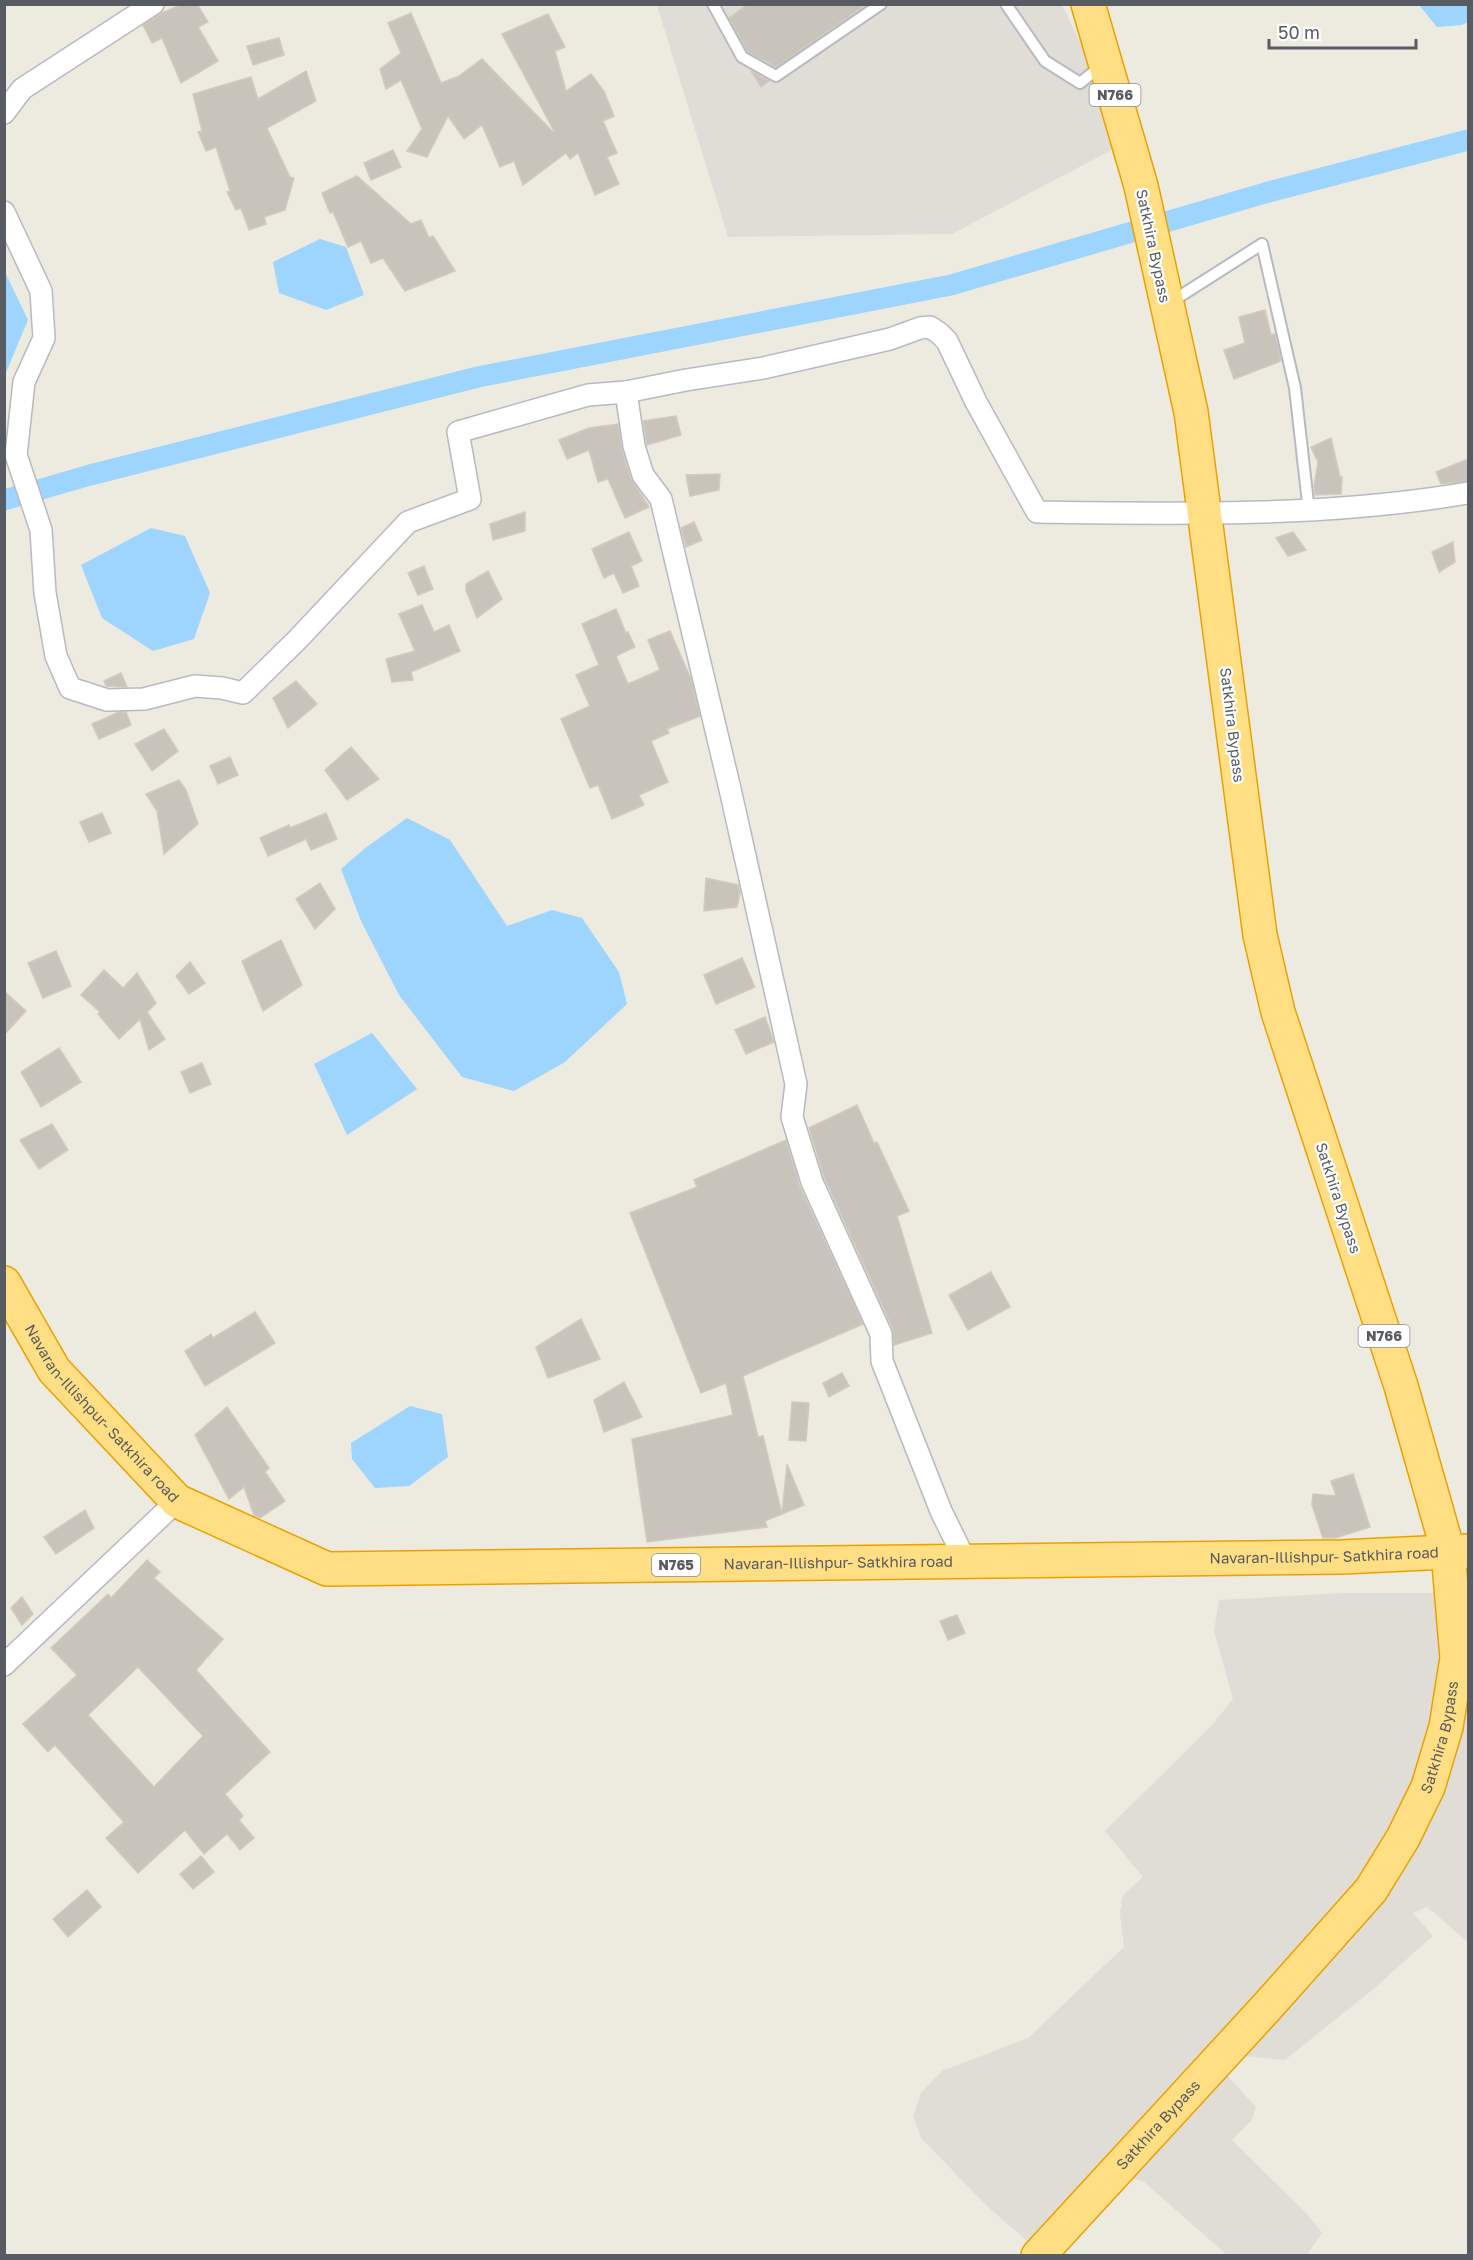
<svg xmlns="http://www.w3.org/2000/svg" width="1473" height="2260" font-family="'Golos Text',sans-serif">
  <rect width="100%" height="100%" fill="#edeadf"/>
  <g fill="#e0ddd7">
    <polygon points="657,5 1062,5 1099,81 1125,143 952,234 728,237"/>
    <polygon points="1343,1593 1468,1593 1468,1942 1427,1907 1413,1913 1433,1936 1371,1991 1285,2060 1242,2056 1225,2065 1228,2076 1256,2107 1251,2121 1232,2140 1307,2214 1322,2233 1307,2255 1227,2255 1144,2182 1132,2178 1034,2247 986,2205 922,2139 913,2117 921,2093 942,2071 1028,2038 1124,1947 1120,1913 1123,1895 1143,1877 1105,1831 1212,1725 1233,1699 1214,1631 1219,1600"/>
  </g>
  <g fill="#9dd5ff">
    <polygon points="1419,5 1468,5 1468,22 1462,25 1437,27"/>
    <polygon points="320,239 346,247 364,295 326,310 279,293 273,262"/>
    <polygon points="4,270 28,320 5,375 4,375"/>
    <polygon points="151,528 185,536 210,593 194,639 153,651 102,618 81,565"/>
    <polygon points="407,818 450,840 507,926 552,910 582,918 619,972 627,1004 565,1062 514,1091 462,1077 399,995 361,921 341,869 364,849"/>
    <polygon points="372,1033 417,1089 347,1135 314,1064"/>
    <polygon points="410,1406 442,1414 448,1457 409,1486 375,1488 352,1459 351,1443"/>
  </g>
  <g fill="none" stroke-linecap="round" stroke-linejoin="round">
    <polyline stroke="#9dd5ff" stroke-width="21" points="4,500 90,475 478,377 951,285 1265,193 1468,140"/>
  </g>
  <g fill="#c8c4bc" stroke="#d2cbbd" stroke-width="1.5" fill-rule="evenodd">
    <polygon points="183,4 197,4 208,22 198,27 218,61 181,83 162,38 152,43 143,25 162,13"/>
    <polygon points="748,4 867,4 776,67 748,52 729,18"/>
    <polygon points="411,13 441,83 459,76 482,59 553,132 554,131 502,34 548,14 565,47 555,51 566,91 591,74 604,91 614,116 603,121 617,153 607,157 619,184 595,195 578,153 570,159 566,153 523,185 514,161 500,167 482,125 464,139 448,116 427,157 407,151 422,129 401,80 386,89 380,69 401,53 388,23"/>
    <polygon points="279,38 284,55 253,65 247,46"/>
    <polygon points="306,71 316,101 267,128 290,177 294,178 285,210 264,217 266,224 249,230 241,208 236,210 227,192 230,191 216,147 206,151 198,132 202,131 193,94 251,77 258,99"/>
    <polygon points="751,71 769,81 761,87"/>
    <polygon points="393,150 401,167 371,180 364,163"/>
    <polygon points="357,176 411,224 421,220 429,238 433,236 455,271 405,291 383,258 371,263 361,241 348,247 333,212 330,213 322,193"/>
    <polygon points="1265,310 1271,335 1275,334 1281,361 1234,379 1224,350 1245,343 1239,317"/>
    <polygon points="676,416 681,435 647,445 643,421"/>
    <polygon points="618,424 622,450 631,479 649,507 625,518 608,479 598,482 589,450 567,459 559,440 589,428"/>
    <polygon points="1331,438 1340,477 1342,477 1341,494 1315,495 1314,486 1318,462 1311,447"/>
    <polygon points="1468,459 1468,481 1441,484 1436,472"/>
    <polygon points="720,474 719,490 690,496 686,475"/>
    <polygon points="525,512 525,531 493,540 490,524"/>
    <polygon points="694,522 702,540 686,547 681,528"/>
    <polygon points="629,532 642,561 631,566 639,586 623,593 614,573 604,578 592,549"/>
    <polygon points="1293,532 1306,550 1288,556 1276,538"/>
    <polygon points="1453,542 1455,562 1439,572 1432,552"/>
    <polygon points="424,566 433,589 418,595 408,573"/>
    <polygon points="488,571 502,599 477,618 466,590 466,584"/>
    <polygon points="422,605 434,632 449,625 460,651 411,672 413,680 392,682 386,659 415,651 399,614"/>
    <polygon points="616,609 626,633 628,632 635,647 616,656 628,684 660,670 648,640 670,631 691,679 700,716 667,729 669,733 651,741 668,782 639,795 644,805 612,819 598,785 590,788 561,719 590,706 576,675 599,665 582,624"/>
    <polygon points="121,673 127,687 106,686 104,681"/>
    <polygon points="296,681 317,704 288,728 273,698"/>
    <polygon points="119,712 126,712 131,725 99,739 92,724"/>
    <polygon points="164,729 178,751 152,771 135,744"/>
    <polygon points="351,747 379,779 347,800 325,770"/>
    <polygon points="230,757 238,775 218,784 210,766"/>
    <polygon points="179,780 186,790 198,824 164,854 157,811 146,794"/>
    <polygon points="102,813 111,833 89,842 80,822"/>
    <polygon points="326,813 337,839 311,850 306,839 268,856 260,838 289,825 290,828"/>
    <polygon points="706,878 738,885 740,893 737,907 704,911"/>
    <polygon points="320,883 335,909 315,929 296,899"/>
    <polygon points="281,940 302,985 263,1011 242,961"/>
    <polygon points="56,951 71,986 43,998 28,963"/>
    <polygon points="742,958 755,987 716,1004 704,975"/>
    <polygon points="190,962 205,983 189,994 176,976"/>
    <polygon points="104,970 123,988 137,973 156,1003 147,1012 165,1039 149,1050 140,1019 119,1039 98,1014 100,1012 81,995"/>
    <polygon points="4,991 26,1011 4,1035"/>
    <polygon points="765,1017 774,1042 746,1054 735,1030"/>
    <polygon points="59,1048 81,1082 41,1107 21,1072"/>
    <polygon points="202,1063 211,1084 190,1093 181,1072"/>
    <polygon points="857,1105 874,1143 877,1142 909,1211 897,1216 932,1333 894,1345 893,1329 824,1177 809,1128"/>
    <polygon points="52,1124 68,1150 39,1169 20,1140"/>
    <polygon points="786,1140 800,1187 863,1324 743,1376 758,1437 763,1436 782,1514 765,1521 767,1527 647,1542 632,1439 733,1415 726,1383 701,1393 630,1213 697,1187 694,1180"/>
    <polygon points="991,1272 1010,1307 968,1330 949,1295"/>
    <polygon points="255,1312 275,1343 205,1386 185,1351 211,1334 213,1338"/>
    <polygon points="581,1319 600,1359 548,1378 536,1347"/>
    <polygon points="842,1373 849,1386 829,1397 823,1383"/>
    <polygon points="624,1382 642,1417 604,1432 594,1400"/>
    <polygon points="792,1402 809,1403 806,1441 789,1440"/>
    <polygon points="227,1407 269,1468 265,1472 285,1501 260,1518 254,1515 244,1487 229,1499 195,1435"/>
    <polygon points="787,1464 804,1505 782,1514"/>
    <polygon points="1353,1474 1370,1527 1335,1538 1323,1538 1312,1505 1313,1494 1336,1496 1331,1481"/>
    <polygon points="85,1510 94,1528 56,1554 44,1537"/>
    <path d="M 147,1560 L 160,1572 L 154,1578 L 223,1639 L 196,1670 L 270,1752 L 225,1794 L 243,1816 L 239,1820 L 254,1838 L 240,1850 L 227,1834 L 204,1854 L 185,1830 L 138,1873 L 106,1838 L 124,1822 L 55,1745 L 48,1752 L 23,1724 L 77,1675 L 51,1648 L 108,1594 L 111,1598 ZM 138,1667 L 203,1736 L 154,1787 L 88,1715 Z"/>
    <polygon points="22,1597 33,1614 22,1625 11,1608"/>
    <polygon points="957,1615 965,1633 948,1640 940,1621"/>
    <polygon points="201,1856 214,1872 193,1889 180,1874"/>
    <polygon points="87,1890 101,1907 68,1937 53,1919"/>
  </g>
  <g fill="none" stroke-linecap="round" stroke-linejoin="round">
    <g stroke="#b7bac0" stroke-width="14">
      <g id="lane">
        <polyline points="713,4 742,57 776,76 881,4"/>
        <polyline points="1006,4 1045,61 1080,83 1102,65"/>
        <polyline points="1171,302 1262,244 1295,388 1309,512"/>
      </g>
    </g>
    <g stroke="#b7bac0" stroke-width="24">
      <g id="street">
        <polyline points="4,113 22,89 153,4"/>
        <path d="M 4,212 L 41,291 L 44,338 L 24,382 L 16,455 L 41,530 L 45,593 L 56,656 L 70,688 L 107,700 L 144,699 L 195,686 L 222,688 L 243,693 L 298,639 L 408,522 L 470,499 L 458,432 L 588,395 L 626,392 L 686,380 L 763,368 L 890,339 L 920,328 L 930,327 L 939,333 L 947,341 L 976,402 L 1037,512 C 1182,514 1326,517 1468,493"/>
        <polyline points="626,392 634,446 643,475 661,499 730,789 796,1084 792,1117 812,1182 881,1334 882,1361 941,1511 966,1562"/>
        <polyline points="4,1665 177,1501"/>
      </g>
    </g>
    <g stroke="#eca000" stroke-width="36">
      <g id="highway">
        <path id="s1" d="M 4,1283 L 54,1370 L 177,1501 L 327,1569 L 1342,1557 L 1468,1551"/>
        <path id="s2" d="M 1038,2256 L 1266,2008 L 1371,1890 L 1403,1838 L 1428,1787 L 1446,1727 L 1457,1658 L 1448,1551 L 1401,1386 L 1278,1012 L 1260,935 L 1191,412 L 1141,186 L 1088,4"/>
      </g>
    </g>
    <use href="#lane" stroke="#fff" stroke-width="10"/>
    <use href="#street" stroke="#fff" stroke-width="21"/>
    <use href="#highway" stroke="#ffde84" stroke-width="33"/>
  </g>
  <g text-anchor="middle" stroke-width="4.5" stroke-linejoin="round" paint-order="stroke">
    <g fill="#fff" stroke="#8a8d91" stroke-width="1.5">
      <rect x="1089.5" y="84" width="51" height="22" rx="4.5"/>
      <rect x="1358.5" y="1325" width="51" height="22" rx="4.5"/>
      <rect x="652" y="1554" width="48" height="22" rx="4.5"/>
    </g>
    <g font-size="14" font-weight="bold" fill="#585c62">
      <text x="1115" y="100">N766</text>
      <text x="1384" y="1341">N766</text>
      <text x="676" y="1570">N765</text>
    </g>
    <g font-size="15" fill="#585c62" stroke="#fff">
      <text transform="translate(1153 246) rotate(78)" y="5">Satkhira Bypass</text>
      <text transform="translate(1232 725) rotate(83)" y="5">Satkhira Bypass</text>
      <text transform="translate(1338 1198) rotate(72)" y="5">Satkhira Bypass</text>
      <text dy="5" stroke="none"><textPath href="#s1" startOffset="164">Navaran-Illishpur- Satkhira road</textPath></text>
      <text dy="5" stroke="none"><textPath href="#s1" startOffset="1442">Navaran-Illishpur- Satkhira road</textPath></text>
      <text dy="5" stroke="none"><textPath href="#s1" startOffset="956">Navaran-Illishpur- Satkhira road</textPath></text>
      <text dy="5" stroke="none"><textPath href="#s2" startOffset="664">Satkhira Bypass</textPath></text>
      <text dy="5" stroke="none"><textPath href="#s2" startOffset="178">Satkhira Bypass</textPath></text>
    </g>
  </g>
  <rect width="1473" height="2260" fill="none" stroke="#585c62" stroke-width="12"/>
  <path d="M1269 39v9h147v-9" fill="none" stroke="#585c62" stroke-width="3"/>
  <text x="1278" y="39" font-size="18" fill="#585c62" stroke="#ffffff" stroke-width="4.5" paint-order="stroke">50 m</text>
</svg>
